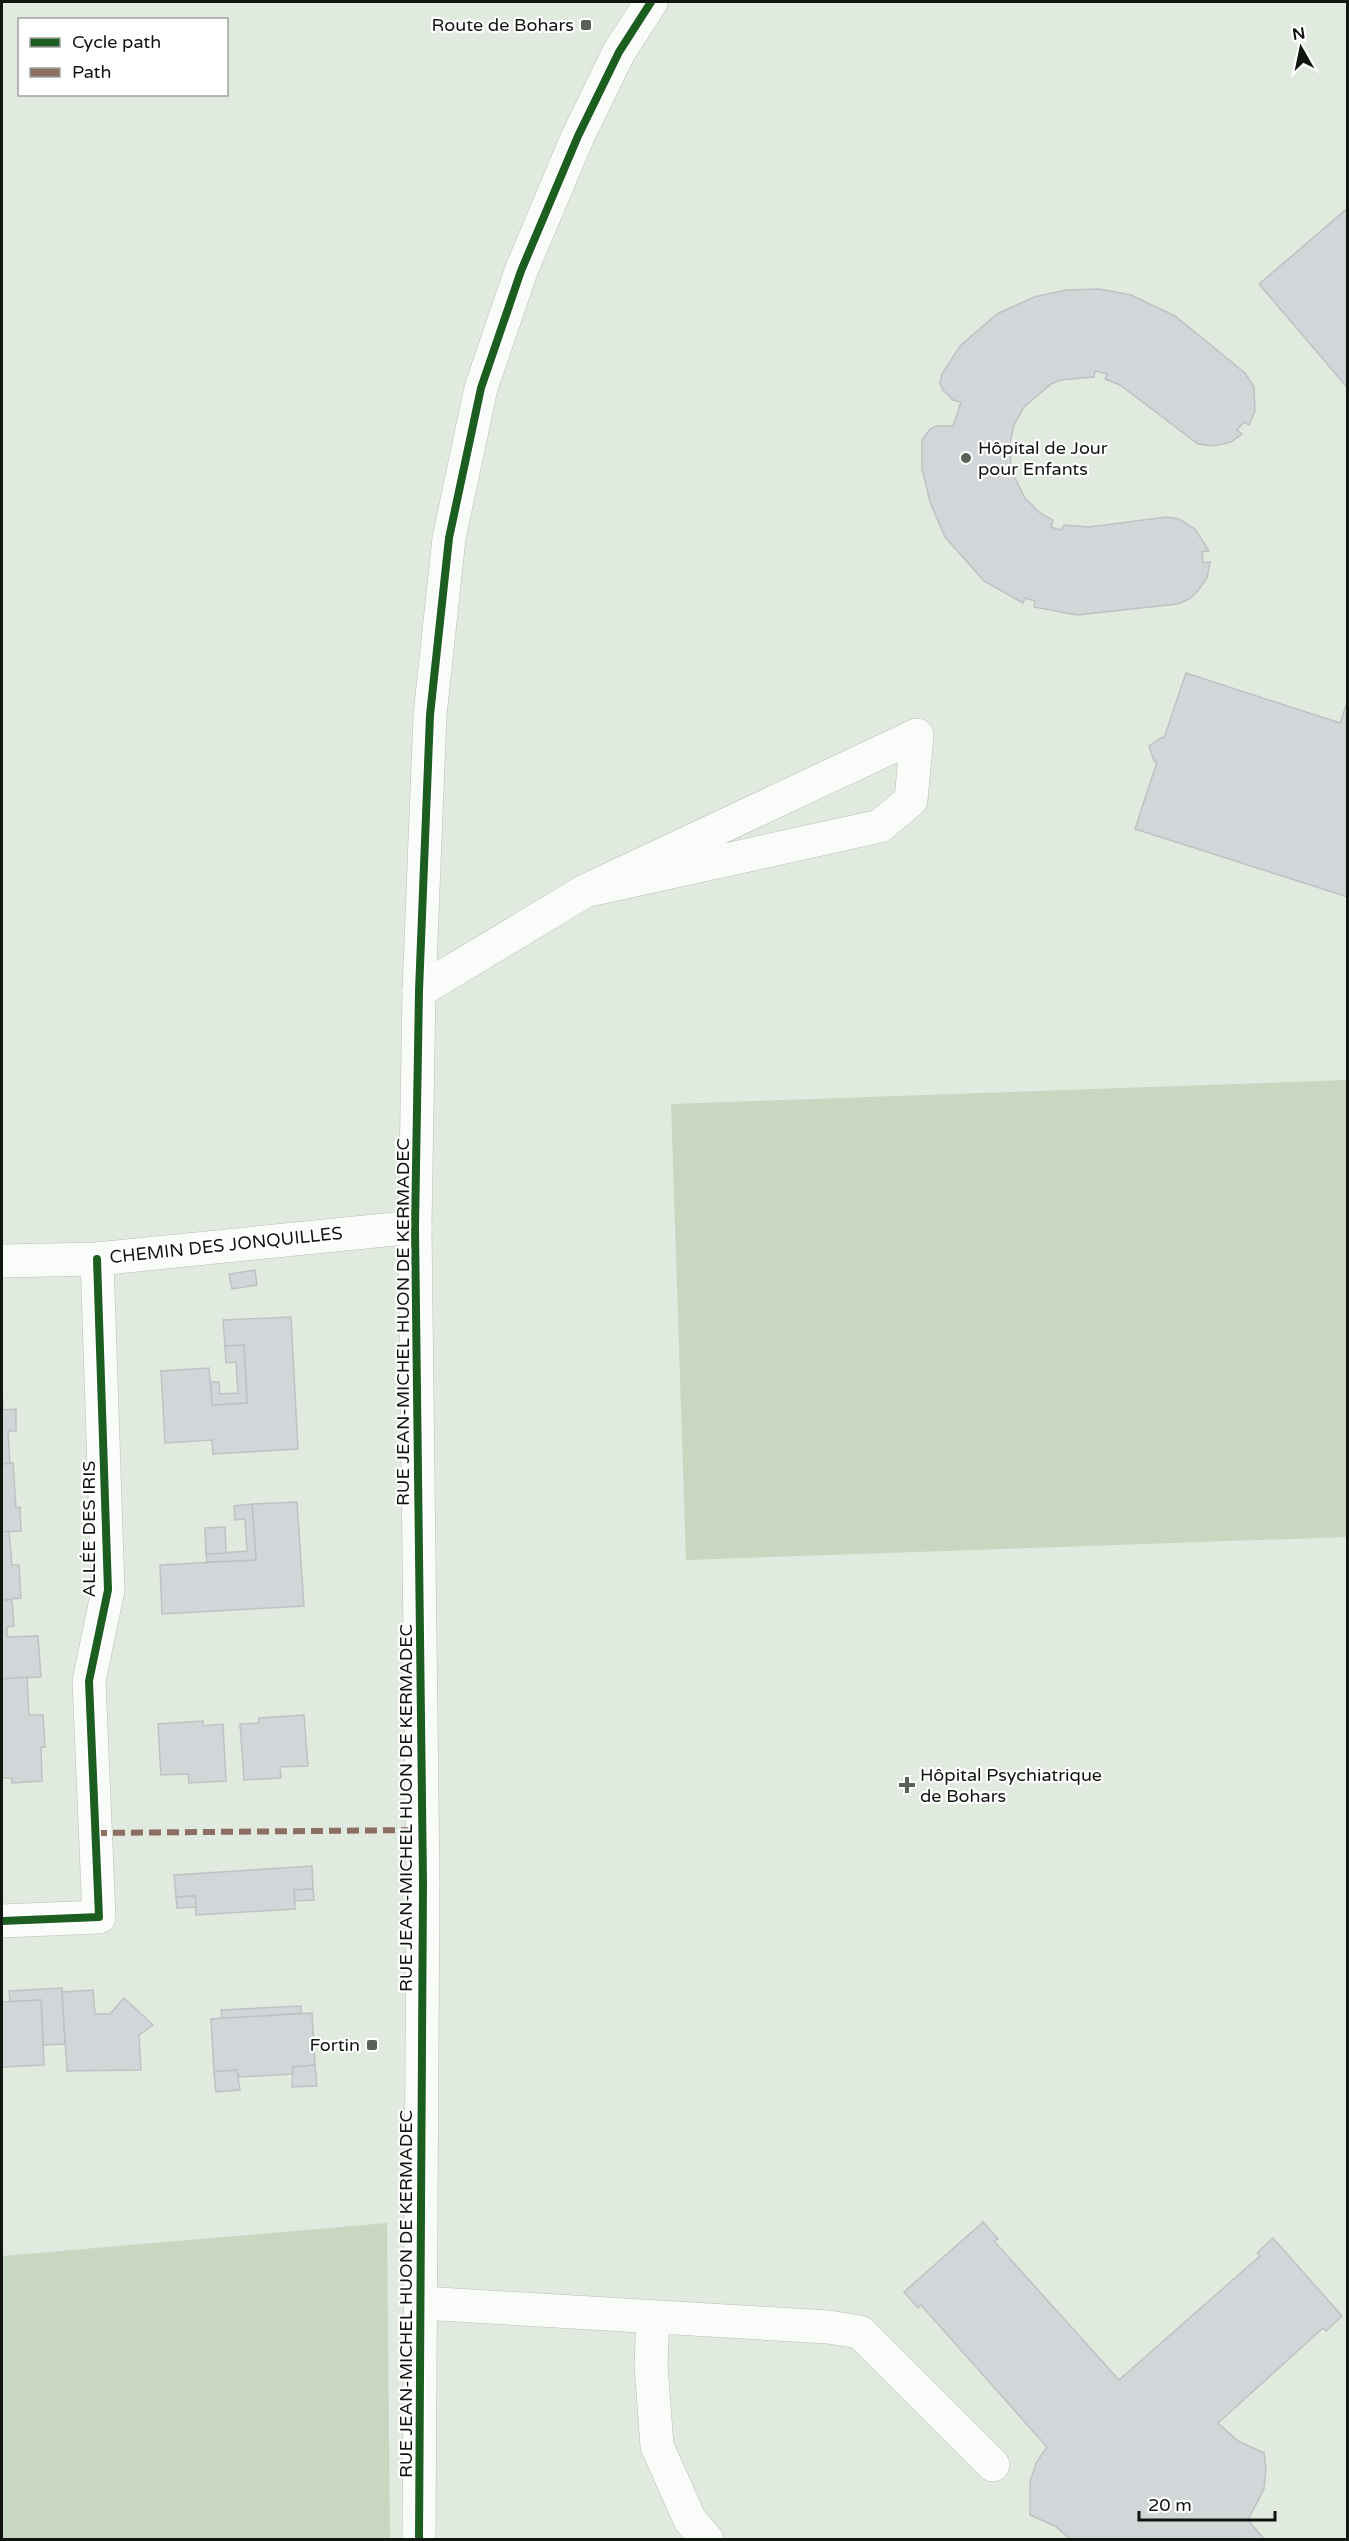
<svg xmlns="http://www.w3.org/2000/svg" width="1349" height="2541" font-family="'Varela Round',sans-serif">
  <rect width="100%" height="100%" fill="#e1eade"/>
  <g fill="#c7d7c1">
    <polygon points="1347,1080 1347,1537 686,1560 671,1104"/>
    <polygon points="387,2223 390,2539 2,2539 2,2256"/>
  </g>
  <g fill="#d2d6d9" stroke="#bec2c2" stroke-width="1.5">
    <polygon points="1348,208 1348,385 1346,386 1259,284"/>
    <polygon points="1099,289 1131,295 1175,316 1245,373 1254,387 1255,411 1249,425 1244,422 1237,430 1242,434 1231,442 1214,446 1198,444 1120,385 1105,379 1107,374 1095,371 1094,377 1061,380 1051,384 1024,407 1014,425 1010,443 1011,470 1025,498 1040,513 1053,520 1051,527 1061,530 1064,525 1089,527 1167,517 1179,519 1195,529 1209,551 1202,552 1203,563 1210,562 1207,578 1197,592 1189,599 1178,604 1077,615 1034,607 1035,601 1025,598 1023,603 984,581 945,537 930,502 922,469 922,440 930,429 936,426 953,426 961,402 953,400 943,390 940,383 942,374 960,346 997,314 1034,297 1066,290"/>
    <polygon points="1186,673 1340,723 1348,700 1348,897 1135,829 1157,762 1154,761 1149,746 1162,737 1164,738"/>
    <polygon points="255,1270 257,1285 232,1289 229,1274"/>
    <polygon points="291,1317 298,1449 213,1454 212,1440 165,1443 161,1371 209,1368 212,1405 247,1403 244,1345 225,1346 223,1320"/>
    <polygon points="244,1345 247,1403 212,1405 211,1382 219,1382 220,1394 238,1393 236,1362 226,1363 225,1346"/>
    <polygon points="2,1389 3,1410 16,1409 16,1431 8,1431 10,1463 2,1464"/>
    <polygon points="13,1463 16,1508 20,1507 21,1531 2,1532 2,1464"/>
    <polygon points="297,1502 304,1606 162,1614 160,1565 256,1560 252,1504"/>
    <polygon points="252,1504 256,1560 207,1562 206,1554 247,1551 245,1519 235,1520 234,1506"/>
    <polygon points="225,1527 226,1553 206,1554 205,1528"/>
    <polygon points="9,1531 12,1565 19,1565 21,1598 2,1600 2,1532"/>
    <polygon points="2,1600 12,1600 14,1626 7,1627 7,1637 38,1636 41,1677 2,1679"/>
    <polygon points="27,1677 29,1715 43,1715 45,1747 41,1747 42,1781 12,1783 12,1778 2,1778 2,1679"/>
    <polygon points="304,1715 308,1766 280,1767 281,1778 244,1780 240,1724 259,1723 259,1718"/>
    <polygon points="203,1721 203,1726 223,1724 226,1781 189,1783 188,1774 161,1775 158,1724"/>
    <polygon points="312,1866 313,1889 294,1890 295,1909 196,1915 195,1896 176,1897 174,1875"/>
    <polygon points="313,1889 314,1900 295,1901 294,1890"/>
    <polygon points="195,1896 196,1907 177,1908 176,1897"/>
    <polygon points="62,1988 65,2044 43,2045 41,2000 10,2002 9,1991"/>
    <polygon points="93,1990 95,2014 110,2014 124,1998 153,2025 139,2035 141,2070 67,2071 62,1992"/>
    <polygon points="41,2000 44,2065 2,2067 2,2002"/>
    <polygon points="301,2006 301,2013 222,2019 221,2010"/>
    <polygon points="312,2013 315,2065 293,2067 292,2074 239,2077 237,2070 214,2072 211,2019"/>
    <polygon points="315,2065 317,2086 292,2087 293,2067"/>
    <polygon points="237,2070 240,2090 216,2092 214,2072"/>
    <polygon points="983,2222 998,2239 994,2241 1119,2380 1260,2256 1257,2253 1273,2238 1342,2316 1326,2331 1323,2328 1218,2423 1238,2441 1264,2453 1266,2469 1264,2489 1248,2520 1265,2540 1071,2540 1055,2526 1030,2515 1030,2482 1036,2463 1047,2447 921,2305 918,2308 904,2292"/>
  </g>
  <g fill="none" stroke-linecap="round" stroke-linejoin="round">
    <g stroke="#b8bfb5" stroke-width="34">
      <g id="minor">
        <polyline points="419,991 585,891 880,826 911,800 917,735 585,891"/>
        <polyline points="2,1261 97,1259 415,1227"/>
        <polyline points="2,1921 99,1917 89,1681 108,1590 97,1259"/>
        <polyline points="421,2303 828,2327 860,2332 993,2465"/>
        <polyline points="653,2318 651,2365 657,2446 690,2520 707,2540"/>
        <polyline points="419,2540 423,1882 415,1227 419,991 430,715 449,538 481,388 521,271 578,136 619,52 651,2"/>
      </g>
    </g>
    <use href="#minor" stroke="#fafcfa" stroke-width="33"/>
    <polyline stroke="#8d6e63" stroke-width="6" stroke-dasharray="12 6" stroke-linecap="butt" points="95,1833 422,1830"/>
    <g stroke="#fff" stroke-width="11">
      <g id="cycleway">
        <polyline points="2,1921 99,1917 89,1681 108,1590 97,1259"/>
        <polyline points="419,2540 423,1882 415,1227 419,991 430,715 449,538 481,388 521,271 578,136 619,52 651,2"/>
      </g>
    </g>
    <use href="#cycleway" stroke="#1b5e20" stroke-width="8"/>
  </g>
  <g fill="#596057" stroke="#fff" stroke-width="2">
    <rect x="580" y="19" width="12" height="12" rx="3"/>
    <circle cx="966" cy="458" r="6"/>
    <path d="M904 1776h6v6h6v6h-6v6h-6v-6h-6v-6h6z"/>
    <rect x="366" y="2039" width="12" height="12" rx="3"/>
  </g>
  <g text-anchor="middle" stroke-width="4.5" stroke-linejoin="round" paint-order="stroke">
    <g font-size="18" fill="#10160f" stroke="#fff" text-anchor="end">
      <text x="574" y="31">Route de Bohars</text>
      <text x="978" y="454" text-anchor="start">Hôpital de Jour<tspan x="978" dy="21">pour Enfants</tspan></text>
      <text x="920" y="1781" text-anchor="start">Hôpital Psychiatrique<tspan x="920" dy="21">de Bohars</tspan></text>
      <text x="360" y="2051">Fortin</text>
    </g>
    <g font-size="18" fill="#10160f" stroke="#fff">
      <text transform="translate(226 1245) rotate(-6)" y="6">CHEMIN DES JONQUILLES</text>
      <text transform="translate(403 1322) rotate(-90)" y="6">RUE JEAN-MICHEL HUON DE KERMADEC</text>
      <text transform="translate(89 1529) rotate(-90)" y="6">ALLÉE DES IRIS</text>
      <text transform="translate(406 1808) rotate(-90)" y="6">RUE JEAN-MICHEL HUON DE KERMADEC</text>
      <text transform="translate(406 2294) rotate(-90)" y="6">RUE JEAN-MICHEL HUON DE KERMADEC</text>
    </g>
  </g>
  <rect width="1349" height="2541" fill="none" stroke="#10160f" stroke-width="6"/>
  <rect x="18" y="18" width="210" height="78" fill="#ffffff" stroke="#9fa29f" stroke-width="1.5"/>
  <rect x="30" y="38" width="30" height="9" fill="#1b5e20" stroke="#9fa29f" stroke-width="1.5"/>
  <text x="72" y="48" font-size="18" fill="#10160f">Cycle path</text>
  <rect x="30" y="68" width="30" height="9" fill="#8d6e63" stroke="#9fa29f" stroke-width="1.5"/>
  <text x="72" y="78" font-size="18" fill="#10160f">Path</text>
  <g transform="translate(1301 48) rotate(351)" stroke="#ffffff" stroke-width="4.5" paint-order="stroke">
  <path d="M0-4.5L10 22L0 15L-10 22Z" fill="#10160f"/>
  <text y="-9" font-size="16" font-weight="bold" text-anchor="middle" fill="#10160f">N</text>
  </g>
  <path d="M1139 2511v9h136v-9" fill="none" stroke="#10160f" stroke-width="3"/>
  <text x="1148" y="2511" font-size="18" fill="#10160f" stroke="#ffffff" stroke-width="4.5" paint-order="stroke">20 m</text>
</svg>
